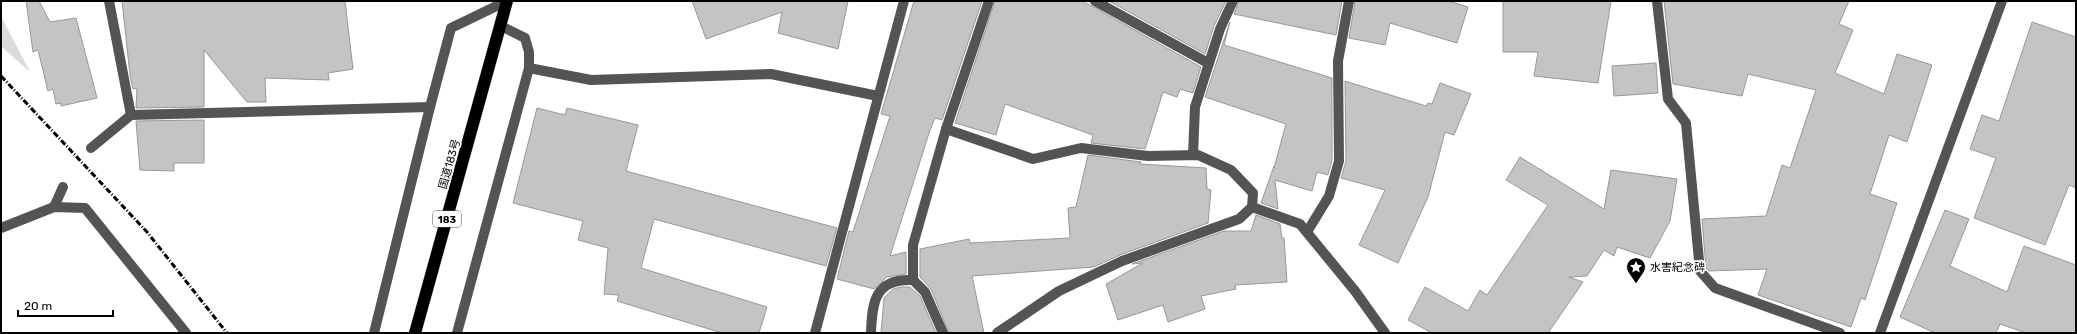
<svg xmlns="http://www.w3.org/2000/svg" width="2077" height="334" font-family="Rubik,'Noto Sans JP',sans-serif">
  <rect width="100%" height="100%" fill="#fff"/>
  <polygon fill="#dbdbdb" points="1,16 30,72 1,46"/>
  <g fill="#c4c4c4" stroke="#989898">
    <polygon points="26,1 39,1 50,22 76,18 97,98 61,106 61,103 56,104 53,89 48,91 38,50 33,52"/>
    <polygon points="122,1 345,1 353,69 328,73 329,80 265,78 266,102 247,102 204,50 204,107 136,108 137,88 133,89 130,75"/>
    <polygon points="692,1 848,1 838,49 778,33 782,12 706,39"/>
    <polygon points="914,1 982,1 942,120 935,118 930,130 890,256 906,252 906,274 887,277 874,289 837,279 849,231 853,232 890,116 881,114"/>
    <polygon points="995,1 1081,1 1090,5 1201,67 1193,93 1180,89 1177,97 1163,92 1145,149 1091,143 1093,135 1005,104 996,135 955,123"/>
    <polygon points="1109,1 1226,1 1214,26 1205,54"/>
    <polygon points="1239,1 1342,1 1336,35 1234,14"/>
    <polygon points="1355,1 1448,1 1468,7 1457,43 1390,23 1385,45 1349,38"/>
    <polygon points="1503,1 1611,1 1598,83 1534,76 1538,52 1503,52"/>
    <polygon points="1664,1 1849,1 1839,24 1853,30 1835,73 1884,94 1897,54 1932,65 1907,142 1889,135 1870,194 1897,203 1865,300 1861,298 1851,327 1758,295 1767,269 1709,271 1706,268 1702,219 1766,216 1782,165 1790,168 1816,90 1748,74 1742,96 1673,84"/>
    <polygon points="1230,22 1224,45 1332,78 1332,160 1328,175 1317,172 1312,191 1275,180 1278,209 1261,203 1274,166 1274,168 1286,124 1205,97"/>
    <polygon points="2032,22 2076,37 2076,188 2069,185 2045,245 1974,218 1996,158 1970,149 1982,115 1999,121"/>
    <polygon points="1656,63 1658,93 1614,96 1612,66"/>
    <polygon points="1345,81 1426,106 1428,103 1432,104 1440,83 1471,94 1454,135 1445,132 1428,197 1398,263 1359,245 1385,190 1341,178 1346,161"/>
    <polygon points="537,108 565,115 567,108 638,125 626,171 837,228 826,266 654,219 641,268 767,307 759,333 722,333 617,301 619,295 604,294 608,248 578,240 583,221 513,203"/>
    <polygon points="204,120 204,163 174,163 174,171 140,170 136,121"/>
    <polygon points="1088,155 1141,162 1140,164 1206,168 1207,189 1211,190 1208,223 1120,255 1094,267 972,276 984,333 949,333 931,289 920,277 920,249 969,239 970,243 1070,238 1068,208 1076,207"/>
    <polygon points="1520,157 1604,209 1611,170 1677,179 1670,221 1650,258 1617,247 1614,256 1604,250 1587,276 1569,277 1583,282 1548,333 1432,333 1408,320 1425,287 1468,311 1480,290 1487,295 1548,205 1506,180"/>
    <polygon points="1945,210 1969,219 1950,266 2007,292 2024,246 2076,265 2076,333 2026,333 2000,324 1996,333 1935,333 1900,317"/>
    <polygon points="1256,215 1280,224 1282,238 1284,238 1287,282 1235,285 1236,289 1201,296 1205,309 1168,322 1163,305 1118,320 1106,284 1143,263 1132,264 1224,231 1251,231"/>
    <polygon points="901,287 910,287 920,296 936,333 881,333 884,298 893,289"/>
  </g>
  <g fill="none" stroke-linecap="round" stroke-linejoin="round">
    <g stroke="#dbdbdb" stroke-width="13">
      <polyline id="highway" points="415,333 507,1"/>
    </g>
    <g stroke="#545454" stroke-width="10">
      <polyline points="109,1 131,115"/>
      <polyline points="1095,1 1208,63"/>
      <polyline points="1657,1 1668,99 1686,123 1700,271 1715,288 1840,333"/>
      <polyline points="529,68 591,80 771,74 878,96"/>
      <polyline points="946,129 1033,159 1081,148 1148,156 1198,155 1231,170 1253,193 1252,207 1239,219 1122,261 1059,291 997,333"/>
      <polyline points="91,148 131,115 430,107"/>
      <polyline points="1193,155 1195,107 1220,29 1233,1"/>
      <polyline points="54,207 63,187"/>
      <polyline points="1252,207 1300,224 1355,291 1385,333"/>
      <polyline points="1,228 54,207 85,208 186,333"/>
      <polyline points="1307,232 1329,196 1339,161 1338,61 1349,1"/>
      <polyline points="913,280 913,245 946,129 989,1"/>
      <polyline points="374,333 430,107 451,28 507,1"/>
      <polyline points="457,333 529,68 529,52 525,38 501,26"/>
      <polyline points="815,333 904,1"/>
      <path d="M 871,333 C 872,302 875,278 913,280 L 925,292 L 943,333"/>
      <polyline points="1880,333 2002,1"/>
    </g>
    <use href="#highway" stroke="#000" stroke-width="12"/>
    <polyline stroke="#000" stroke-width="3" stroke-dasharray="6 2 1 2" stroke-linecap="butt" points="1,76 147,232 227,333"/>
  </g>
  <defs>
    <g id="sight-pin" transform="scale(1)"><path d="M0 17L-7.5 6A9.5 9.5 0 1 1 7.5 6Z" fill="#000" stroke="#fff"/><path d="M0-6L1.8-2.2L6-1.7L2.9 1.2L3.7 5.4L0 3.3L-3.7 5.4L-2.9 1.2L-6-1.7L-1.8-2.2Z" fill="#fff"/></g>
  </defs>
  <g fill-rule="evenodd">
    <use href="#sight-pin" x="1636" y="267"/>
  </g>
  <g text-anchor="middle" stroke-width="3.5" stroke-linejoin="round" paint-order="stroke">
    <rect fill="#fff" stroke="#4c4c4c" stroke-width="1" x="433" y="211" width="28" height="16" rx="3"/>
    <g font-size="10" font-weight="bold" fill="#000">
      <text x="447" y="223">183</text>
    </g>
    <g font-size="11" fill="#000" stroke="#fff">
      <text transform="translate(449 164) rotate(-74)" y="4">国道183号</text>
    </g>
    <g font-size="11" fill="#000" stroke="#fff" text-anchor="start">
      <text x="1650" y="271">水害紀念碑</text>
    </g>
  </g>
  <rect width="2077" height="334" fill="none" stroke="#000000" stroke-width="4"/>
  <path d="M18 310v6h95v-6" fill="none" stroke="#000000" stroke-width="2"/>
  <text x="24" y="310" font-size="12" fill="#000000" stroke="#ffffff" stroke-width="3" paint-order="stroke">20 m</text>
</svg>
